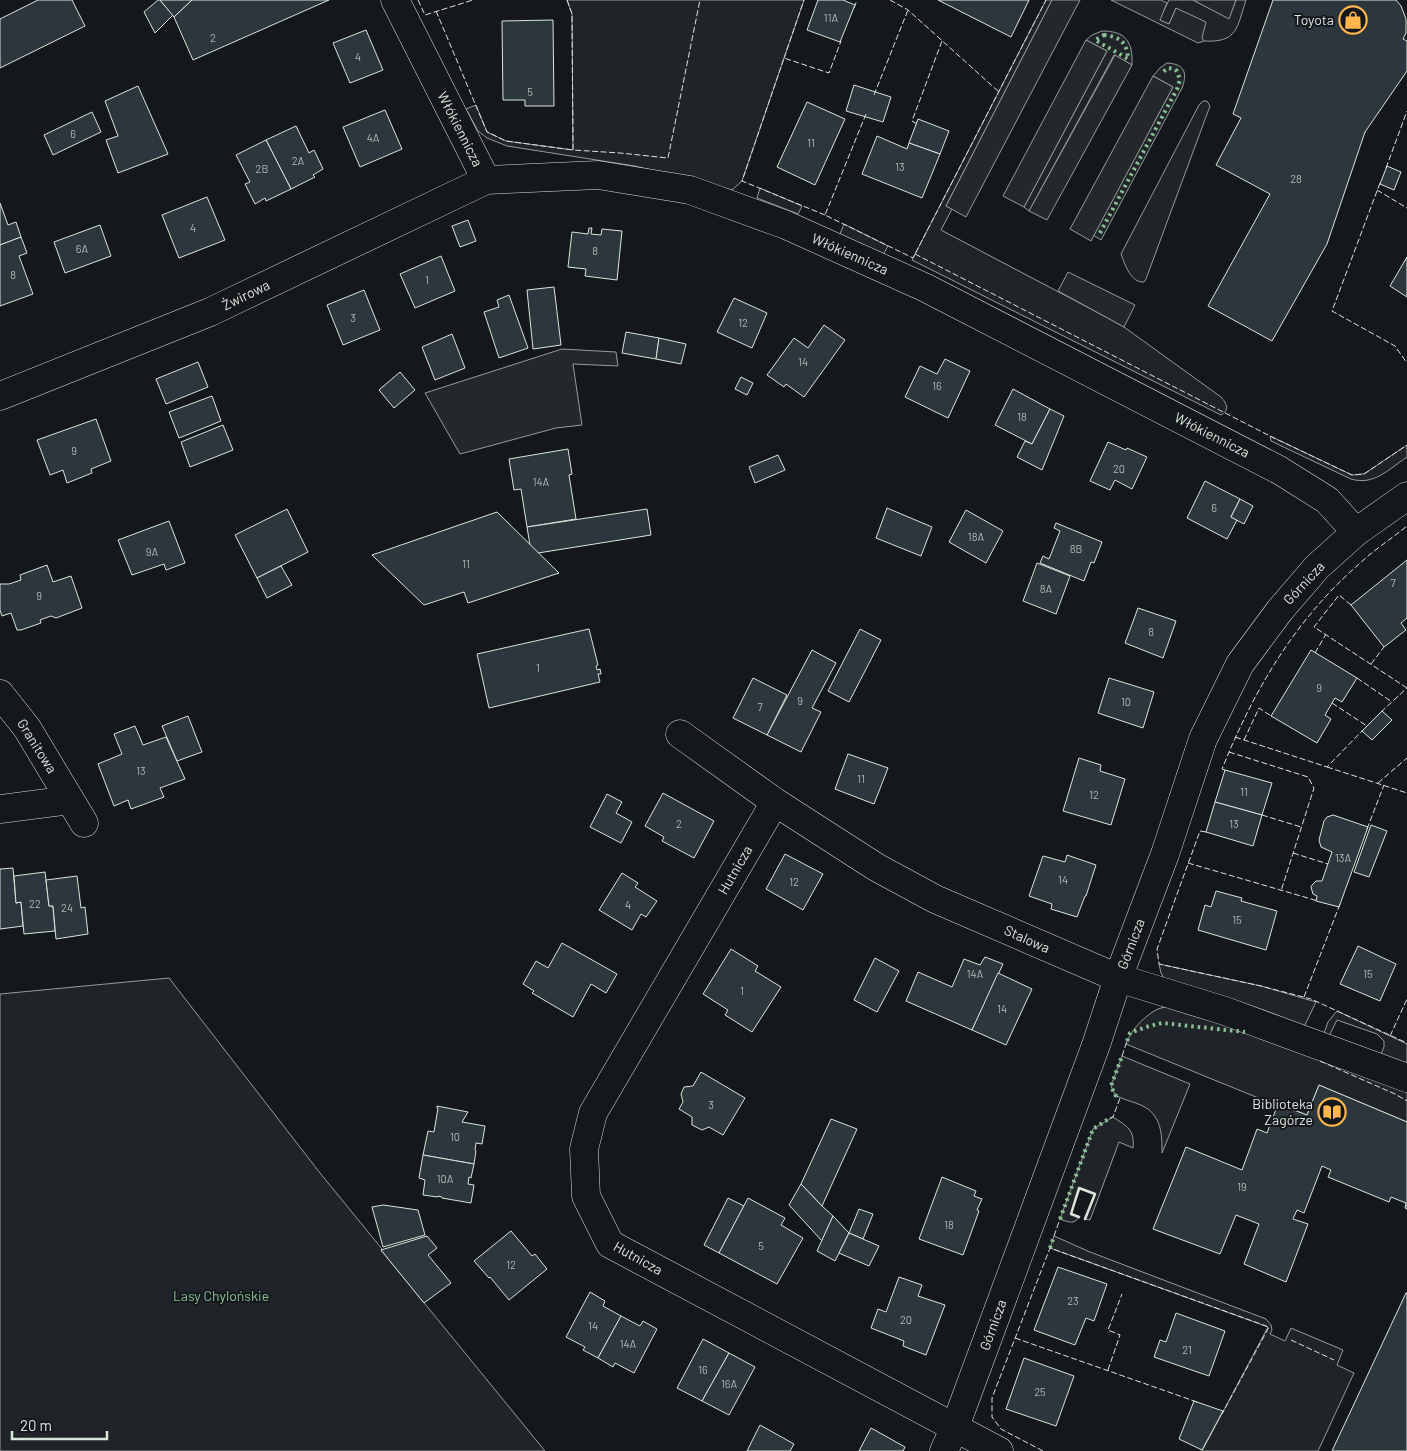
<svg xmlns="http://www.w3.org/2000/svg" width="1407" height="1451" font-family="Barlow,sans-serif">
  <rect width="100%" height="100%" fill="#14181c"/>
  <g fill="#202428" stroke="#939e99">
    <polygon points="567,0 804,0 742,181 732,190 635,166 507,146 487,138 478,131 466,109 476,105 487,132 506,141 573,150 572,14"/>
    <path d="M 1046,0 L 1052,0 L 946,206 L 952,209 L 941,230 L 1108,318 L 1124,327 L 1221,397 C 1227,404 1230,410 1221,415 L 912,260 Z"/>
    <path d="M 1169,0 L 1193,0 L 1229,18 L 1236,0 L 1246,0 C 1237,27 1238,43 1204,41 L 1176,8 L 1169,24 L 1159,20 Z"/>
    <path d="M 1102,31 C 1126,31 1133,42 1132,65 L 1114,55 L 1029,211 L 1024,207 L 1107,51 L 1086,40 L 1092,35 Z"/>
    <path d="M 1167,63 C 1184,64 1188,72 1182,88 L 1101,240 L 1093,235 L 1173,87 L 1153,76 L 1160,68 Z"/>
    <path d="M 1203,101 L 1207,101 L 1210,106 L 1146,279 L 1144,282 C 1131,283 1125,265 1121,254 L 1199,105 Z"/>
    <polygon points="760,188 802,206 798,214 757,198"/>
    <polygon points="844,224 888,246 883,255 840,234"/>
    <path d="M 1270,436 L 1352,475 L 1364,474 L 1407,445 L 1407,457 C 1389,469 1374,486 1351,479 L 1271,441 Z"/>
    <polygon points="1159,964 1261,986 1316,1002 1303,1029 1165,980 1161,973"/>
    <polygon points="169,978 320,1173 382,1249 381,1250 545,1451 0,1451 0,994"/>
    <path d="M 1170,1006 L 1407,1086 L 1407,1122 L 1319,1085 L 1307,1115 L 1279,1104 L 1278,1106 L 1126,1044 C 1131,1030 1142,1019 1154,1011 C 1159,1008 1165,1007 1170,1006 Z"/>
    <polygon points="1337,1011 1407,1044 1407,1071 1378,1061 1384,1047 1384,1041 1377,1034 1337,1020 1328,1038 1324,1033 1328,1022"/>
    <path d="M 1122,1056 L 1190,1084 L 1162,1153 C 1162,1137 1162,1120 1148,1109 C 1138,1102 1125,1101 1115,1095 L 1111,1086 Z"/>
    <path d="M 1113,1117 C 1127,1126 1135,1130 1133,1148 L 1119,1142 L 1090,1220 L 1085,1219 L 1095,1194 L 1080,1189 L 1071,1214 L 1079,1217 C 1074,1225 1068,1222 1060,1219 L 1093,1129 Z"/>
    <polygon points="1054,1236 1090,1252 1266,1319 1271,1325 1272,1330 1270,1334 1285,1341 1291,1328 1343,1350 1337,1365 1354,1373 1318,1451 1202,1451 1268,1327 1050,1248"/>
  </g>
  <g fill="#24282b" stroke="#939e99">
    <polygon points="1052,0 1080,0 966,217 946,206"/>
    <polygon points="1111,0 1161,0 1167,3 1160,20 1169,24 1176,8 1206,22 1202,38 1204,41 1198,43"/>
    <polygon points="1193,0 1236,0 1229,19"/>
    <polygon points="1086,40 1107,51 1024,207 1003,196"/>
    <polygon points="1115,55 1132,65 1047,220 1029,211"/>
    <polygon points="1153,76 1173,87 1091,241 1070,229"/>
    <polygon points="1068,272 1135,305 1124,327 1058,291"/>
    <polygon points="562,349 616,352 618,366 573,364 582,425 556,428 460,454 425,393"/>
  </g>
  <g fill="#2c363c" stroke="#d8e6dc">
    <polygon points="38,0 72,0 85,26 0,68 0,19"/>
    <polygon points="158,0 160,0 173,15 155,33 144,12"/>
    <polygon points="160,0 192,0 174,17"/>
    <polygon points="192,0 329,0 193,60 174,17"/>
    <polygon points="818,0 843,0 855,5 840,42 807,30"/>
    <polygon points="938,0 1029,0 1011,37"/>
    <polygon points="1273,0 1396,0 1401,6 1406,19 1406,33 1403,39 1407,41 1407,71 1365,132 1327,244 1272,341 1208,306 1270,194 1216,165 1241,118 1233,114"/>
    <polygon points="553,20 554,106 525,106 525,100 503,100 502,21"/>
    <polygon points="366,30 383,70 350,83 333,43"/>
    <polygon points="854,85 891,97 883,122 846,111"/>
    <polygon points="138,86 168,154 118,173 106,140 118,136 105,101"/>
    <polygon points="807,102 845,119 815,185 777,167"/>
    <polygon points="385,110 402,149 360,167 343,127"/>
    <polygon points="92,112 101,132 53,155 44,135"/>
    <polygon points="918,119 949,131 940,154 909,143"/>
    <polygon points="296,126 309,153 314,150 323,169 313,175 315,177 291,189 266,140"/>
    <polygon points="877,136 907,149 909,143 940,154 922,198 862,174"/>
    <polygon points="266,140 291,189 266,201 265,198 255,204 245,184 250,182 236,155"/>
    <polygon points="1387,166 1401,172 1394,190 1380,184"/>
    <polygon points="207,197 225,240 179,258 162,215"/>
    <polygon points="0,203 8,225 16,222 21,237 0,245"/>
    <polygon points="468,220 476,241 460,247 452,226"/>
    <polygon points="100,225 111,256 65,273 54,242"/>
    <polygon points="589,228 592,228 591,234 601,235 602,229 622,231 617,280 585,276 586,269 568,267 572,232 588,234"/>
    <polygon points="21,237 27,253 19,256 33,294 0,306 0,245"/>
    <polygon points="441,256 455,291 415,308 400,274"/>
    <polygon points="1407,257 1407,297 1390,286"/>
    <polygon points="554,287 561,345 533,349 527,290"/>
    <polygon points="364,290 380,330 343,345 327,305"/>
    <polygon points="509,295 528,348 499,358 484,312 499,307 497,300"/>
    <polygon points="734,298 767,313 752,348 717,332"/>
    <polygon points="824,325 845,340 804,397 786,384 784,387 767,375 794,338 808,348"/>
    <polygon points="626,332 659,338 656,359 622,353"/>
    <polygon points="452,334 465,368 435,380 422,347"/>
    <polygon points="659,338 686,344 681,364 656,359"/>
    <polygon points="945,359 970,371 948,418 905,397 920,366 937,374"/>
    <polygon points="198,362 208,387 166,404 156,379"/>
    <polygon points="400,372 415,390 394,408 379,390"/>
    <polygon points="741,377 753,383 747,395 735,389"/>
    <polygon points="1013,389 1050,409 1032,444 995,425"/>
    <polygon points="212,396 221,421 179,438 169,412"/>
    <polygon points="1050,409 1064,416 1042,470 1017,457 1025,441 1032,444"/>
    <polygon points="96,419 111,461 91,469 92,473 67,483 63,470 50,475 37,440"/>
    <polygon points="223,425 233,450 190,467 181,442"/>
    <polygon points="1108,442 1126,450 1127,448 1147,457 1132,489 1115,480 1110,490 1090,481"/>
    <polygon points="568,449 572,474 569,475 576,519 527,527 521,489 514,490 509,459"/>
    <polygon points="778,455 785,470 755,483 749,467"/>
    <polygon points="1205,481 1240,499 1231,517 1237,520 1227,539 1187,518"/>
    <polygon points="1240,499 1253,506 1244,524 1231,517"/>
    <polygon points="887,508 932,527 921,556 876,538"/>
    <polygon points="287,509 308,552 257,578 235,535"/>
    <polygon points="647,509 651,535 538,553 530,545 527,527"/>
    <polygon points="966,510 1003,531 986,563 949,542"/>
    <polygon points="497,512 559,573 468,603 464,592 424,605 372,555"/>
    <polygon points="169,521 185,563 166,570 164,564 132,575 118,540"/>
    <polygon points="1056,523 1102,542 1094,563 1091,562 1084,581 1040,563 1043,556 1049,559 1060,531 1054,528"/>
    <polygon points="1407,560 1407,618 1401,623 1406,630 1384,647 1351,605"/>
    <polygon points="1037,563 1070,576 1056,614 1023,601"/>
    <polygon points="47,565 53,582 71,576 82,608 56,618 51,616 40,620 41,623 21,630 17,630 11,613 2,616 0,610 0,584 9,584 21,580 20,575"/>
    <polygon points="281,566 292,585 267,598 257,578"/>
    <polygon points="1138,608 1176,621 1163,658 1125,643"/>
    <polygon points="589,629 598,665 596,666 597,670 600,669 601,674 598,674 600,682 489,708 477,654"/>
    <polygon points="860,629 881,640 849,702 828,691"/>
    <polygon points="812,650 836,663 812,708 821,712 801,752 767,735"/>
    <polygon points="1311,650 1357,678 1342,702 1335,698 1332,703 1325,715 1331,719 1317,743 1271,716"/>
    <polygon points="753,678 787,695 767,735 733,718"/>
    <polygon points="1109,678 1154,692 1143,728 1098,713"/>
    <polygon points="1382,711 1392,720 1372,740 1362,731"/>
    <polygon points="188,716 202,752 177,761 162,726"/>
    <polygon points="135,726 143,745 166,737 185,779 160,788 164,797 131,809 128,800 114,806 98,764 122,754 114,734"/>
    <polygon points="848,754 888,768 874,804 835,789"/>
    <polygon points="1079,758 1101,765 1100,771 1125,779 1111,825 1063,811"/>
    <polygon points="1225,770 1272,783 1262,815 1215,802"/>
    <polygon points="663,793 714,821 694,858 662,841 664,837 645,826"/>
    <polygon points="607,794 622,802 616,813 632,822 621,843 590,827"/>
    <polygon points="1215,802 1262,815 1253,846 1206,832"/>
    <polygon points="1333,815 1368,827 1339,907 1316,901 1317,896 1313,894 1311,887 1312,885 1316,881 1322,881 1332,852 1321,847 1319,840 1324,821 1327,817"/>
    <polygon points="1371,825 1387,831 1369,877 1354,872"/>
    <polygon points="785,854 823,874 803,910 766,889"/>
    <polygon points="1067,855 1096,865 1086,896 1085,896 1077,917 1051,909 1052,904 1029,896 1043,856 1065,862"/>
    <polygon points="13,868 16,903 21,902 23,926 0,929 0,869"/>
    <polygon points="45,872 49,906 53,906 55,931 24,934 21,902 16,903 14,876"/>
    <polygon points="622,873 638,883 635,887 657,901 646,917 641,914 632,930 599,910"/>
    <polygon points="77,876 81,908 85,907 88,934 56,939 53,906 49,906 46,880"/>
    <polygon points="1216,891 1242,898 1241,901 1277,911 1266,950 1198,930 1205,905 1211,907"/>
    <polygon points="562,943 617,974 606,993 591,984 573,1017 532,993 534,991 523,984 536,961 548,968"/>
    <polygon points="1358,946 1396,964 1380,1001 1340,984"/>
    <polygon points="731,949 758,966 755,971 781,987 752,1032 725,1015 728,1010 703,994"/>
    <polygon points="985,957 1003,964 972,1030 906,1001 918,972 952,987 964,959 980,965"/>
    <polygon points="875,958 899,971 877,1012 854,1000"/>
    <polygon points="998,973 1032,989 1006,1045 972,1030"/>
    <polygon points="701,1072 745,1098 723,1135 709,1127 702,1130 692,1125 692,1117 679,1109 683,1102 681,1094 684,1087 693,1086"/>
    <polygon points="1319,1085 1407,1122 1407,1209 1405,1208 1406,1203 1391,1197 1389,1202 1328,1177 1331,1170 1322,1166 1304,1213 1297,1210 1293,1219 1308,1224 1286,1282 1244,1264 1259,1224 1236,1215 1220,1254 1153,1229 1186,1147 1242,1170 1257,1129 1267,1133 1278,1104 1307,1115"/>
    <polygon points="437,1106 468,1112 462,1122 485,1126 482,1144 476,1143 475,1150 476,1151 474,1164 423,1155 428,1131 434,1132 438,1108 437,1108"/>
    <polygon points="831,1119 857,1129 822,1206 801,1184"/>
    <polygon points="423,1155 474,1164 471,1178 469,1177 468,1184 474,1185 471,1203 442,1198 442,1197 438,1196 438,1197 423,1195 425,1180 419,1178"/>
    <polygon points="942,1177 976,1191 974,1196 982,1199 977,1210 979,1211 963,1255 919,1239"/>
    <polygon points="801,1184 822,1206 833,1216 822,1241 789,1205"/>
    <polygon points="728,1198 744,1206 719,1253 704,1245"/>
    <polygon points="748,1198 785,1218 781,1225 803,1238 777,1284 719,1253"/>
    <polygon points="383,1205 418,1210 425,1235 383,1247 372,1207"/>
    <polygon points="859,1209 873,1214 863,1239 849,1233"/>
    <polygon points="833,1216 849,1233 835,1261 817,1251"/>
    <polygon points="511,1231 532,1256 535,1254 547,1269 509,1300 490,1277 489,1278 474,1261"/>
    <polygon points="849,1233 879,1246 869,1266 839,1253"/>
    <polygon points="427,1236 437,1248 428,1255 451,1283 424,1303 381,1250"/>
    <polygon points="1058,1267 1107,1284 1094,1321 1086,1318 1075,1345 1034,1330"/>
    <polygon points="899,1277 922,1285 918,1296 945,1305 926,1355 903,1346 904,1341 871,1328 878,1309 886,1312"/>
    <polygon points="590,1292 605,1301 603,1306 621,1316 598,1358 583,1350 585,1347 566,1337"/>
    <polygon points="1406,1293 1407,1293 1407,1451 1332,1451"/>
    <polygon points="1176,1313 1225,1331 1209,1376 1154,1357 1160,1340 1166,1342"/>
    <polygon points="621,1316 640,1326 643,1321 657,1329 634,1373 615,1363 613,1367 598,1358"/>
    <polygon points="703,1339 729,1353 702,1401 677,1388"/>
    <polygon points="729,1353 755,1367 729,1415 702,1401"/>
    <polygon points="1024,1358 1074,1376 1056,1426 1006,1409"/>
    <polygon points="1194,1401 1223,1411 1202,1450 1179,1439"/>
    <polygon points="760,1425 794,1444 790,1451 747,1451"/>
    <polygon points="871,1428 905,1447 903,1451 859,1451"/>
  </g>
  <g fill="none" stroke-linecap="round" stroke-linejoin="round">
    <g stroke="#d8e6dc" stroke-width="29">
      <g id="street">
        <polyline points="395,0 486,180"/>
        <polyline points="0,396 210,312 486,180 598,175 690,190 786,225 926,288 1279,470 1327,500 1356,532"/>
        <polyline points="0,694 27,728 84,823"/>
        <polyline points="680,734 775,802 876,867 935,899 1118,978 1225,1011 1407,1078"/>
        <polyline points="775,802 593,1113 584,1149 586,1196 610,1244 999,1451"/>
        <polyline points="0,809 70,800"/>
        <polyline points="944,1451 955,1427 1096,1045 1118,978 1165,854 1203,739 1240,664 1280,610 1317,567 1356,532 1407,496"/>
      </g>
    </g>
    <use href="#street" stroke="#14181c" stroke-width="28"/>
    <g stroke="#8ac095" stroke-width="4" stroke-dasharray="2.5 4" stroke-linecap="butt">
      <path d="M 1104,35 C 1120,37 1127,42 1128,59 L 1095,40 Z"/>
      <polyline points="1100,233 1177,89 1180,80 1177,71 1174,69 1168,68 1163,72"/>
      <polyline points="1127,1041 1130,1033 1146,1027 1162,1023 1245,1032"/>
      <polyline points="1117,1096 1115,1095 1111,1086 1122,1056"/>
      <polyline points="1060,1219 1093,1129 1110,1118"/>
      <polyline points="1050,1248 1054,1236"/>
    </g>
    <g stroke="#d8e6dc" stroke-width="1" stroke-dasharray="6 2.5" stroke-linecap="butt">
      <polyline points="418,0 425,15 473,0"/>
      <polyline points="567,0 572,14 573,150 620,153 668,158 700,0"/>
      <polyline points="890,0 908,10 999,92"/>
      <polyline points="854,8 857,0"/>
      <polyline points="436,11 487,132 506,141 573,150"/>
      <polyline points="784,58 804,0"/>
      <polyline points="874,95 908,10"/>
      <polyline points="866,114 825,215 913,258 1046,0"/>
      <polyline points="917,124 912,121 942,41"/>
      <polyline points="1386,168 1407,111"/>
      <polyline points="1380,183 1332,311 1395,346 1407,363"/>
      <polyline points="1377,190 1407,208"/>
      <polyline points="825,215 742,181 784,58 829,73 841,41"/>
      <polyline points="915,254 1270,436 1352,475 1364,474 1407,445"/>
      <polyline points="1351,605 1339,595 1314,627 1407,688"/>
      <polyline points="1315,653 1326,634"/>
      <polyline points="1371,664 1384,647"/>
      <polyline points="1357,678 1392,702"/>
      <polyline points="1332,703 1367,726"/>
      <polyline points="1381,712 1407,688"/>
      <polyline points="1235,737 1327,767 1363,730"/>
      <polyline points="1244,740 1259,708 1271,716"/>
      <polyline points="1229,752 1308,777 1314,788 1281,891"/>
      <polyline points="1327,767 1407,793"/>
      <path d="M 1225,770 L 1222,769 C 1254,690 1294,621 1359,564 C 1374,550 1391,539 1407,526"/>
      <polyline points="1378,783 1407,758"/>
      <polyline points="1262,815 1301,827"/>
      <polyline points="1367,829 1384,785"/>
      <polyline points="1206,832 1200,831 1157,949 1159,964 1261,986 1311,999 1407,1043"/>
      <polyline points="1293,853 1328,864"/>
      <polyline points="1188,863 1318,901"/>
      <polyline points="1304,997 1340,904"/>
      <polyline points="1390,1036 1407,999"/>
      <polyline points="1122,1056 1127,1041"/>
      <polyline points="1320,1061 1395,1094 1407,1101"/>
      <polyline points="1110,1118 1113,1117 1120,1098 1117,1096"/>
      <polyline points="1054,1236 1060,1219"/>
      <polyline points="1015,1338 1197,1402"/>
      <polyline points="1291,1340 1334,1360"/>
      <polyline points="1108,1370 1120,1335 1108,1330 1122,1294"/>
      <polyline points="1043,1451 1001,1429 992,1417 992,1398 1050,1248 1269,1327 1222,1414"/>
    </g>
    <polyline stroke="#d8e6dc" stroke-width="2.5" points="1079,1217 1071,1214 1079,1188 1095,1194 1085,1219"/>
  </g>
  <defs>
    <g id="shop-ring" transform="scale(1.4375)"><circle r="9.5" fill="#14181c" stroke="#ffb74d" stroke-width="1.5"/><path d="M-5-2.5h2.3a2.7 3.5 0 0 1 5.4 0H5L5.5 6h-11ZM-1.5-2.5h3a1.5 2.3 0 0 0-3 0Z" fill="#ffb74d"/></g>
    <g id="library-ring" transform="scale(1.4375)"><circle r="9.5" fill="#14181c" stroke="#ffb74d" stroke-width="1.5"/><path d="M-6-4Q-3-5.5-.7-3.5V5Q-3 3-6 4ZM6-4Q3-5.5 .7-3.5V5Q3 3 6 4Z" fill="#ffb74d"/></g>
  </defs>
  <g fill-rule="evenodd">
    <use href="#shop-ring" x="1353" y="20"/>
    <use href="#library-ring" x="1332" y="1112"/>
  </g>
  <g text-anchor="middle" stroke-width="4" stroke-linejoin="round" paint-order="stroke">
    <g font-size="11" fill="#adbab4">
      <text x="831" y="22">11A</text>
      <text x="213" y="42">2</text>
      <text x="358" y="61">4</text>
      <text x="530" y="96">5</text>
      <text x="73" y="138">6</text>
      <text x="373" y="142">4A</text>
      <text x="811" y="147">11</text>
      <text x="298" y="165">2A</text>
      <text x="900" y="171">13</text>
      <text x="262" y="173">2B</text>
      <text x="1296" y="183">28</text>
      <text x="193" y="232">4</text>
      <text x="82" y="253">6A</text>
      <text x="595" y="255">8</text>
      <text x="13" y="279">8</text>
      <text x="427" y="284">1</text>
      <text x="353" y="322">3</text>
      <text x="743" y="327">12</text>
      <text x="803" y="366">14</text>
      <text x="937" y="390">16</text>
      <text x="1022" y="421">18</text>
      <text x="74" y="455">9</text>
      <text x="1119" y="473">20</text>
      <text x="541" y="486">14A</text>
      <text x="1214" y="512">6</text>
      <text x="976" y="541">18A</text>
      <text x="1076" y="553">8B</text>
      <text x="152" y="556">9A</text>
      <text x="466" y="568">11</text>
      <text x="1393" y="587">7</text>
      <text x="1046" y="593">8A</text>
      <text x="39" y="600">9</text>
      <text x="1151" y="636">8</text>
      <text x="538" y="672">1</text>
      <text x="1319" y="692">9</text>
      <text x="800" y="705">9</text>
      <text x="1126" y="706">10</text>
      <text x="760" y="711">7</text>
      <text x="141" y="775">13</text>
      <text x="861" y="783">11</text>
      <text x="1244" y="796">11</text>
      <text x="1094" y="799">12</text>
      <text x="679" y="828">2</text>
      <text x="1234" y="828">13</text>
      <text x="1343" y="862">13A</text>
      <text x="1063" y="884">14</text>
      <text x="794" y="886">12</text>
      <text x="35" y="908">22</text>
      <text x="628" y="909">4</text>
      <text x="67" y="912">24</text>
      <text x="1237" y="924">15</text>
      <text x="975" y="978">14A</text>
      <text x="1368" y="978">15</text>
      <text x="742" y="995">1</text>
      <text x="1002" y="1013">14</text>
      <text x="711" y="1109">3</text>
      <text x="455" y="1141">10</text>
      <text x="445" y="1183">10A</text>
      <text x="1242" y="1191">19</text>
      <text x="949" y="1229">18</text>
      <text x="761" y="1250">5</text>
      <text x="511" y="1269">12</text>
      <text x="1073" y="1305">23</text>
      <text x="906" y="1324">20</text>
      <text x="593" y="1330">14</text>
      <text x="628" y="1348">14A</text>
      <text x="1187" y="1354">21</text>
      <text x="703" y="1374">16</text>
      <text x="729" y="1388">16A</text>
      <text x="1040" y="1396">25</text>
    </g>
    <g font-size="14" fill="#d8e6dc" stroke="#14181c" text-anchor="end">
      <text x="1334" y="25">Toyota</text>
      <text x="1313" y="1109">Biblioteka<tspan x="1313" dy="16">Zagórze</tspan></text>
    </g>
    <g font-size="14" fill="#d8e6dc" stroke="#14181c">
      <text transform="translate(460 129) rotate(63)" y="5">Włókiennicza</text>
      <text transform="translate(850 254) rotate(24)" y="5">Włókiennicza</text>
      <text transform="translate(246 295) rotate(-26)" y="5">Żwirowa</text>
      <text transform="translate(1212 435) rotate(27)" y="5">Włókiennicza</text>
      <text transform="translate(1304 583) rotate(-47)" y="5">Górnicza</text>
      <text transform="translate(37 746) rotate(58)" y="5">Granitowa</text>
      <text transform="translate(735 870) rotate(-60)" y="5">Hutnicza</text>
      <text transform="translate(1027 939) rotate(24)" y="5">Stalowa</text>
      <text transform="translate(1131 944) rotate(-69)" y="5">Górnicza</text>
      <text transform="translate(638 1258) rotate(29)" y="5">Hutnicza</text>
      <text transform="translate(993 1325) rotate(-70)" y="5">Górnicza</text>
    </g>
    <g font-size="14" fill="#8ac095" stroke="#14181c">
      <text x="221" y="1301">Lasy Chylońskie</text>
    </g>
  </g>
  <path d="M12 1431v8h95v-8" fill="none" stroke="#d8e6dc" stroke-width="2.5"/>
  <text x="20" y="1431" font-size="15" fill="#d8e6dc" stroke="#14181c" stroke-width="4" paint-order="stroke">20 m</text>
</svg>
